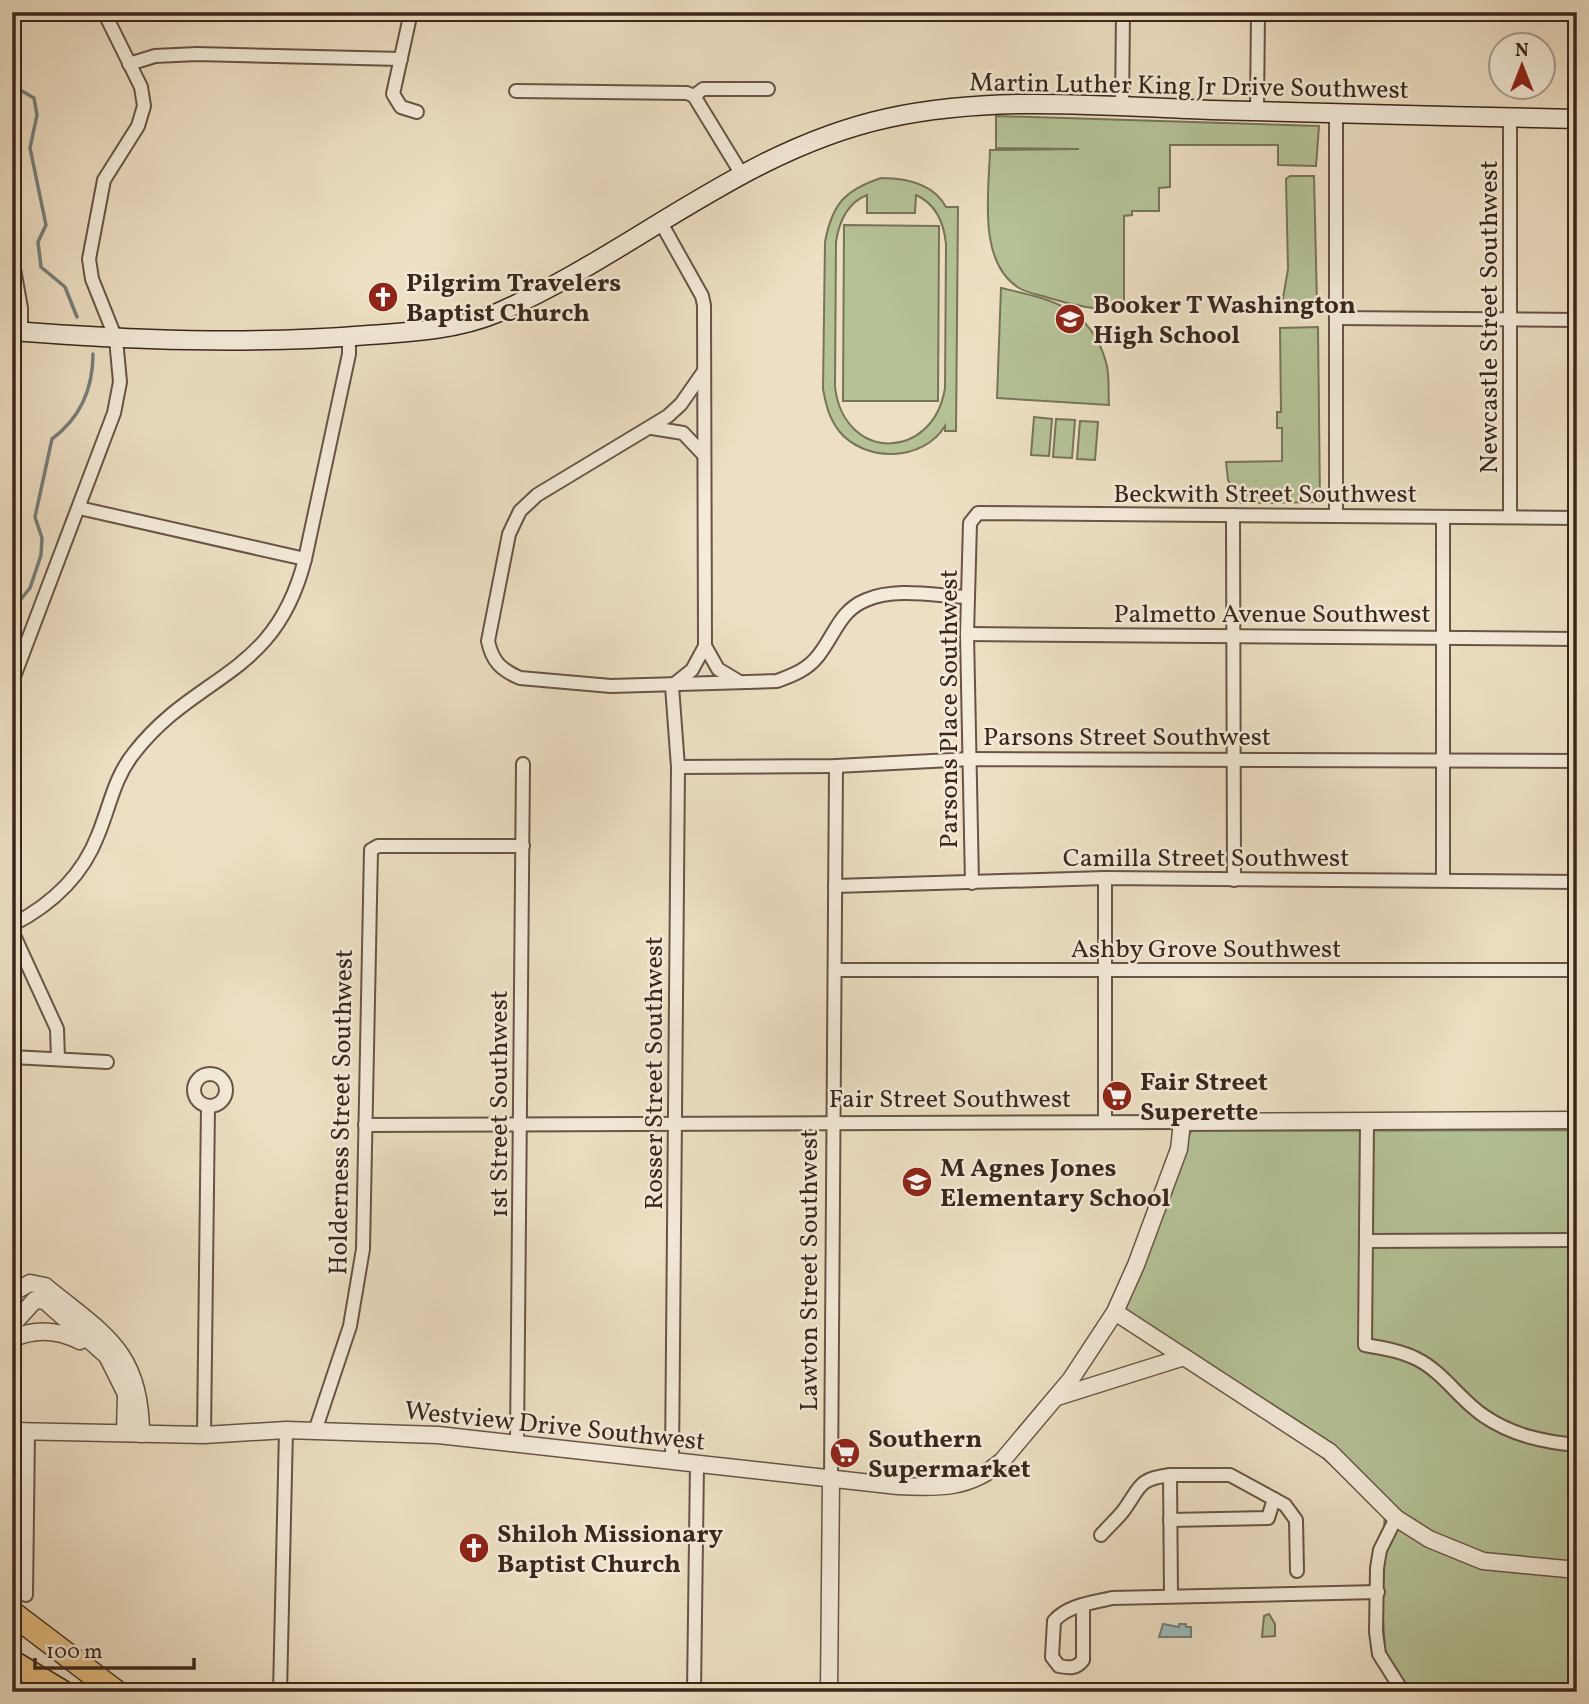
<svg xmlns="http://www.w3.org/2000/svg" width="1589" height="1704" font-family="Vollkorn,serif">
  <rect width="100%" height="100%" fill="#eddfc3"/>
  <filter id="stains"><feTurbulence type="fractalNoise" baseFrequency=".00286" numOctaves="4"/><feColorMatrix values="0 0 0 0 .2 0 0 0 0 .09 0 0 0 0 .02 0 0 0 .5 -.17"/></filter>
  <radialGradient id="worn" r=".72"><stop offset=".6" stop-color="#630" stop-opacity="0"/><stop offset="1" stop-color="#630" stop-opacity=".3"/></radialGradient>
  <g fill="#b4c296" stroke="#787459" stroke-width="2" fill-rule="evenodd">
    <path d="M 996,116 L 1319,126 L 1316,166 L 1278,165 L 1278,145 L 1170,145 L 1170,187 L 1159,188 L 1159,211 L 1132,211 L 1132,215 L 1124,216 L 1124,311 C 1097,310 1075,306 1049,298 C 1040,295 1027,293 1019,288 C 977,262 989,191 990,150 L 1079,149 L 996,148 Z"/>
    <polygon points="1290,176 1314,176 1317,305 1282,304 1288,269 1286,179"/>
    <path d="M 881,178 C 906,178 933,183 946,207 L 958,207 L 956,431 L 945,431 L 945,426 C 923,462 865,463 839,431 C 829,418 826,405 823,389 L 825,242 C 832,204 845,190 881,178 ZM 867,195 L 867,213 L 915,213 L 916,195 C 936,204 944,223 946,244 L 945,388 C 933,462 844,462 835,387 L 836,242 C 839,222 847,203 867,195 Z"/>
    <polygon points="844,225 939,226 938,401 843,401"/>
    <path d="M 1001,288 C 1049,299 1090,306 1106,362 C 1110,375 1108,392 1109,405 L 997,398 Z"/>
    <polygon points="1318,327 1320,502 1241,503 1228,480 1226,462 1282,461 1282,428 1277,428 1277,412 1281,412 1280,328"/>
    <polygon points="1034,417 1052,419 1049,456 1031,455"/>
    <polygon points="1056,419 1075,420 1072,458 1053,457"/>
    <polygon points="1080,421 1098,422 1095,460 1077,459"/>
    <polygon points="1577,1130 1577,1692 1411,1692 1385,1652 1381,1585 1385,1512 1305,1442 1117,1319 1191,1131"/>
    <polygon points="1269,1614 1275,1624 1275,1636 1262,1637 1264,1616"/>
  </g>
  <polygon fill="#9bbbbc" stroke="#757f7c" stroke-width="2" points="1163,1624 1179,1627 1179,1624 1186,1624 1186,1627 1191,1627 1191,1637 1159,1637"/>
  <g fill="none" stroke-linecap="round" stroke-linejoin="round">
    <g stroke="#757f7c" stroke-width="3.5">
      <polyline points="12,76 15,87 34,98 37,115 30,148 46,225 38,242 41,267 65,287 77,317"/>
      <path d="M 12,610 L 30,588 L 41,555 L 42,538 L 35,517 L 52,439 C 80,418 93,389 93,354"/>
    </g>
    <g stroke="#685446" stroke-width="16">
      <g id="minor">
        <polyline points="411,12 393,94 401,107 417,112"/>
        <polyline points="129,64 155,56 197,54 401,59"/>
        <polyline points="516,91 687,93 694,96 741,173"/>
        <polyline points="694,96 703,89 768,89"/>
        <polyline points="1122,107 1123,12"/>
        <polyline points="1257,111 1258,12"/>
        <polyline points="1510,117 1510,517"/>
        <polyline points="660,221 702,296 704,305 705,646 692,670 672,686 678,767 672,1461"/>
        <polyline points="12,258 21,308 21,332"/>
        <polyline points="1336,318 1577,320"/>
        <path d="M 704,371 L 681,404 L 668,416 L 537,495 L 520,511 L 509,534 L 488,641 C 492,661 501,670 520,678 L 611,686 L 777,681 C 793,675 807,670 818,656 C 835,635 839,611 866,600 C 896,587 937,596 968,597"/>
        <polyline points="652,428 683,433 704,455"/>
        <polyline points="79,508 305,559"/>
        <polyline points="1233,515 1234,880"/>
        <polyline points="1336,516 1336,115"/>
        <polyline points="1443,517 1443,880"/>
        <polyline points="967,634 1577,639"/>
        <polyline points="705,646 718,669 738,681"/>
        <polyline points="12,682 114,413 120,382 116,339 92,279 89,259 104,180 138,126 144,106 141,87 104,12"/>
        <polyline points="678,767 836,766 970,759 1577,761"/>
        <polyline points="972,883 967,634 970,523 978,513 1577,518"/>
        <polyline points="835,886 1105,878 1577,882"/>
        <path d="M 12,925 C 51,905 82,877 98,835 C 110,806 114,778 134,753 C 197,672 275,678 305,559 L 349,354 L 349,337"/>
        <polyline points="12,931 57,1029 58,1059"/>
        <polyline points="835,970 1577,970"/>
        <polyline points="12,1057 107,1062"/>
        <circle cx="210" cy="1090" r="16"/>
        <path d="M 1367,1121 L 1365,1345 C 1383,1348 1401,1351 1417,1359 C 1443,1372 1460,1400 1484,1416 C 1512,1435 1543,1442 1577,1445"/>
        <polyline points="1105,1122 1105,878"/>
        <polyline points="365,1125 1182,1122"/>
        <polyline points="1367,1241 1577,1240"/>
        <polyline points="315,1431 350,1326 363,1249 371,850 378,846 523,846"/>
        <polyline points="204,1435 208,1106"/>
        <polyline points="517,1443 523,764"/>
        <polyline points="831,1479 836,766"/>
        <polyline points="1396,1518 1380,1550 1377,1568 1376,1632 1379,1654 1403,1692"/>
        <polyline points="1170,1520 1268,1518 1274,1499"/>
        <path d="M 1101,1535 C 1108,1527 1117,1519 1124,1510 C 1141,1486 1138,1479 1170,1475"/>
        <polyline points="26,1595 28,1431"/>
        <polyline points="1171,1595 1170,1475 1230,1475 1285,1505 1296,1520 1297,1571"/>
        <path d="M 1083,1605 L 1083,1660 C 1076,1669 1070,1668 1059,1666 L 1052,1657 L 1054,1621 C 1068,1605 1092,1603 1112,1598 L 1378,1592"/>
        <polyline points="280,1692 286,1430"/>
        <polyline points="694,1692 697,1463"/>
      </g>
    </g>
    <g stroke="#685446" stroke-width="19">
      <g id="tertiary">
        <path d="M 12,1293 L 30,1283 L 45,1286 C 103,1334 141,1350 141,1434"/>
        <polyline points="35,1300 45,1301 107,1356 126,1394 125,1433"/>
        <polyline points="1115,1312 1330,1452 1396,1518 1429,1539 1483,1561 1577,1570"/>
        <polyline points="12,1325 35,1300"/>
        <path d="M 12,1339 C 35,1328 58,1330 80,1341"/>
        <polyline points="1057,1397 1184,1357"/>
        <path d="M 12,1431 L 204,1435 L 286,1430 L 438,1435 L 898,1486 C 939,1488 970,1489 1002,1461 L 1071,1379 L 1115,1312 L 1136,1265 L 1179,1149 L 1182,1122 L 1577,1120"/>
        <polyline points="829,1692 831,1479"/>
      </g>
    </g>
    <g stroke="#3b261c" stroke-width="21">
      <path id="secondary" d="M 12,331 C 131,340 250,345 369,335 C 412,332 456,330 497,313 C 631,255 741,150 888,118 C 994,95 1103,106 1211,110 C 1333,114 1455,116 1577,119"/>
    </g>
    <g stroke="#3b261c" stroke-width="26">
      <g id="motorway">
        <polyline points="12,1613 116,1692"/>
        <polyline points="12,1662 62,1692"/>
        <polyline points="12,1689 17,1692"/>
      </g>
    </g>
    <use href="#minor" stroke="#f3ead8" stroke-width="12"/>
    <use href="#tertiary" stroke="#f3ead8" stroke-width="16"/>
    <use href="#secondary" stroke="#f3ead8" stroke-width="18"/>
    <use href="#motorway" stroke="#e6c082" stroke-width="23"/>
  </g>
  <defs>
    <g id="church-disc" transform="scale(1.575)"><circle r="9.5" fill="#8f2418" stroke="#f3ead8"/><path d="M-1.2-6h2.4v3.5h3.3v2.4h-3.3V6h-2.4V-.1h-3.3v-2.4h3.3Z" fill="#fff"/></g>
    <g id="school-disc" transform="scale(1.575)"><circle r="9.5" fill="#8f2418" stroke="#f3ead8"/><path d="M0-5L7-2L0 1L-7-2ZM-4 1L0 2.5L4 1V4Q0 6-4 4Z" fill="#fff"/></g>
    <g id="supermarket-disc" transform="scale(1.575)"><circle r="9.5" fill="#8f2418" stroke="#f3ead8"/><path d="M-6-5.5h2.5l.6 2H6L4.5 2H-2.5L-4.4-4H-6ZM-1.5 3.2a1.3 1.3 0 1 0 .1 0ZM3 3.2a1.3 1.3 0 1 0 .1 0Z" fill="#fff"/></g>
  </defs>
  <g fill-rule="evenodd">
    <use href="#church-disc" x="383" y="297"/>
    <use href="#school-disc" x="1070" y="319"/>
    <use href="#supermarket-disc" x="1117" y="1096"/>
    <use href="#school-disc" x="917" y="1182"/>
    <use href="#supermarket-disc" x="845" y="1453"/>
    <use href="#church-disc" x="474" y="1548"/>
  </g>
  <g text-anchor="middle" stroke-width="5" stroke-linejoin="round" paint-order="stroke">
    <g font-size="26" fill="#3b261c" stroke="#f3ead8">
      <text transform="translate(1189 85) rotate(1)" y="9">Martin Luther King Jr Drive Southwest</text>
      <text transform="translate(1488 317) rotate(-90)" y="9">Newcastle Street Southwest</text>
      <text x="1265" y="502">Beckwith Street Southwest</text>
      <text x="1272" y="622">Palmetto Avenue Southwest</text>
      <text transform="translate(948 709) rotate(-90)" y="9">Parsons Place Southwest</text>
      <text x="1127" y="745">Parsons Street Southwest</text>
      <text x="1206" y="866">Camilla Street Southwest</text>
      <text x="1206" y="957">Ashby Grove Southwest</text>
      <text transform="translate(653 1073) rotate(-90)" y="9">Rosser Street Southwest</text>
      <text x="950" y="1107">Fair Street Southwest</text>
      <text transform="translate(498 1104) rotate(-90)" y="9">1st Street Southwest</text>
      <text transform="translate(340 1112) rotate(-89)" y="9">Holderness Street Southwest</text>
      <text transform="translate(808 1270) rotate(-90)" y="9">Lawton Street Southwest</text>
      <text transform="translate(555 1425) rotate(6)" y="9">Westview Drive Southwest</text>
    </g>
    <g font-size="26" font-weight="bold" fill="#3b261c" stroke="#f3ead8" text-anchor="start">
      <text x="406" y="291">Pilgrim Travelers<tspan x="406" dy="30">Baptist Church</tspan></text>
      <text x="1093" y="313">Booker T Washington<tspan x="1093" dy="30">High School</tspan></text>
      <text x="1140" y="1090">Fair Street<tspan x="1140" dy="30">Superette</tspan></text>
      <text x="940" y="1176">M Agnes Jones<tspan x="940" dy="30">Elementary School</tspan></text>
      <text x="868" y="1447">Southern<tspan x="868" dy="30">Supermarket</tspan></text>
      <text x="497" y="1542">Shiloh Missionary<tspan x="497" dy="30">Baptist Church</tspan></text>
    </g>
  </g>
  <rect width="1589" height="1704" fill="none" stroke="#eddfc3" stroke-width="42"/>
  <rect x="14" y="14" width="1561" height="1676" fill="none" stroke="#3b261c" stroke-width="3.5"/>
  <rect x="21" y="21" width="1547" height="1662" fill="none" stroke="#3b261c" stroke-width="2"/>
  <g transform="translate(1522 66)"><circle r="33" fill="#f3ead8" stroke="#a99c8d" stroke-width="2"/>
  <path d="M0-5L12 26L0 18L-12 26Z" fill="#8f2418"/>
  <text y="-10" font-size="19" font-weight="bold" text-anchor="middle" fill="#3b261c">N</text>
  </g>
  <path d="M35 1658v10h159v-10" fill="none" stroke="#3b261c" stroke-width="3.5"/>
  <text x="46" y="1658" font-size="21" fill="#3b261c" stroke="#f3ead8" stroke-width="5" paint-order="stroke">100 m</text>
  <rect width="100%" height="100%" filter="url(#stains)"/>
  <rect width="100%" height="100%" fill="url(#worn)"/>
</svg>
